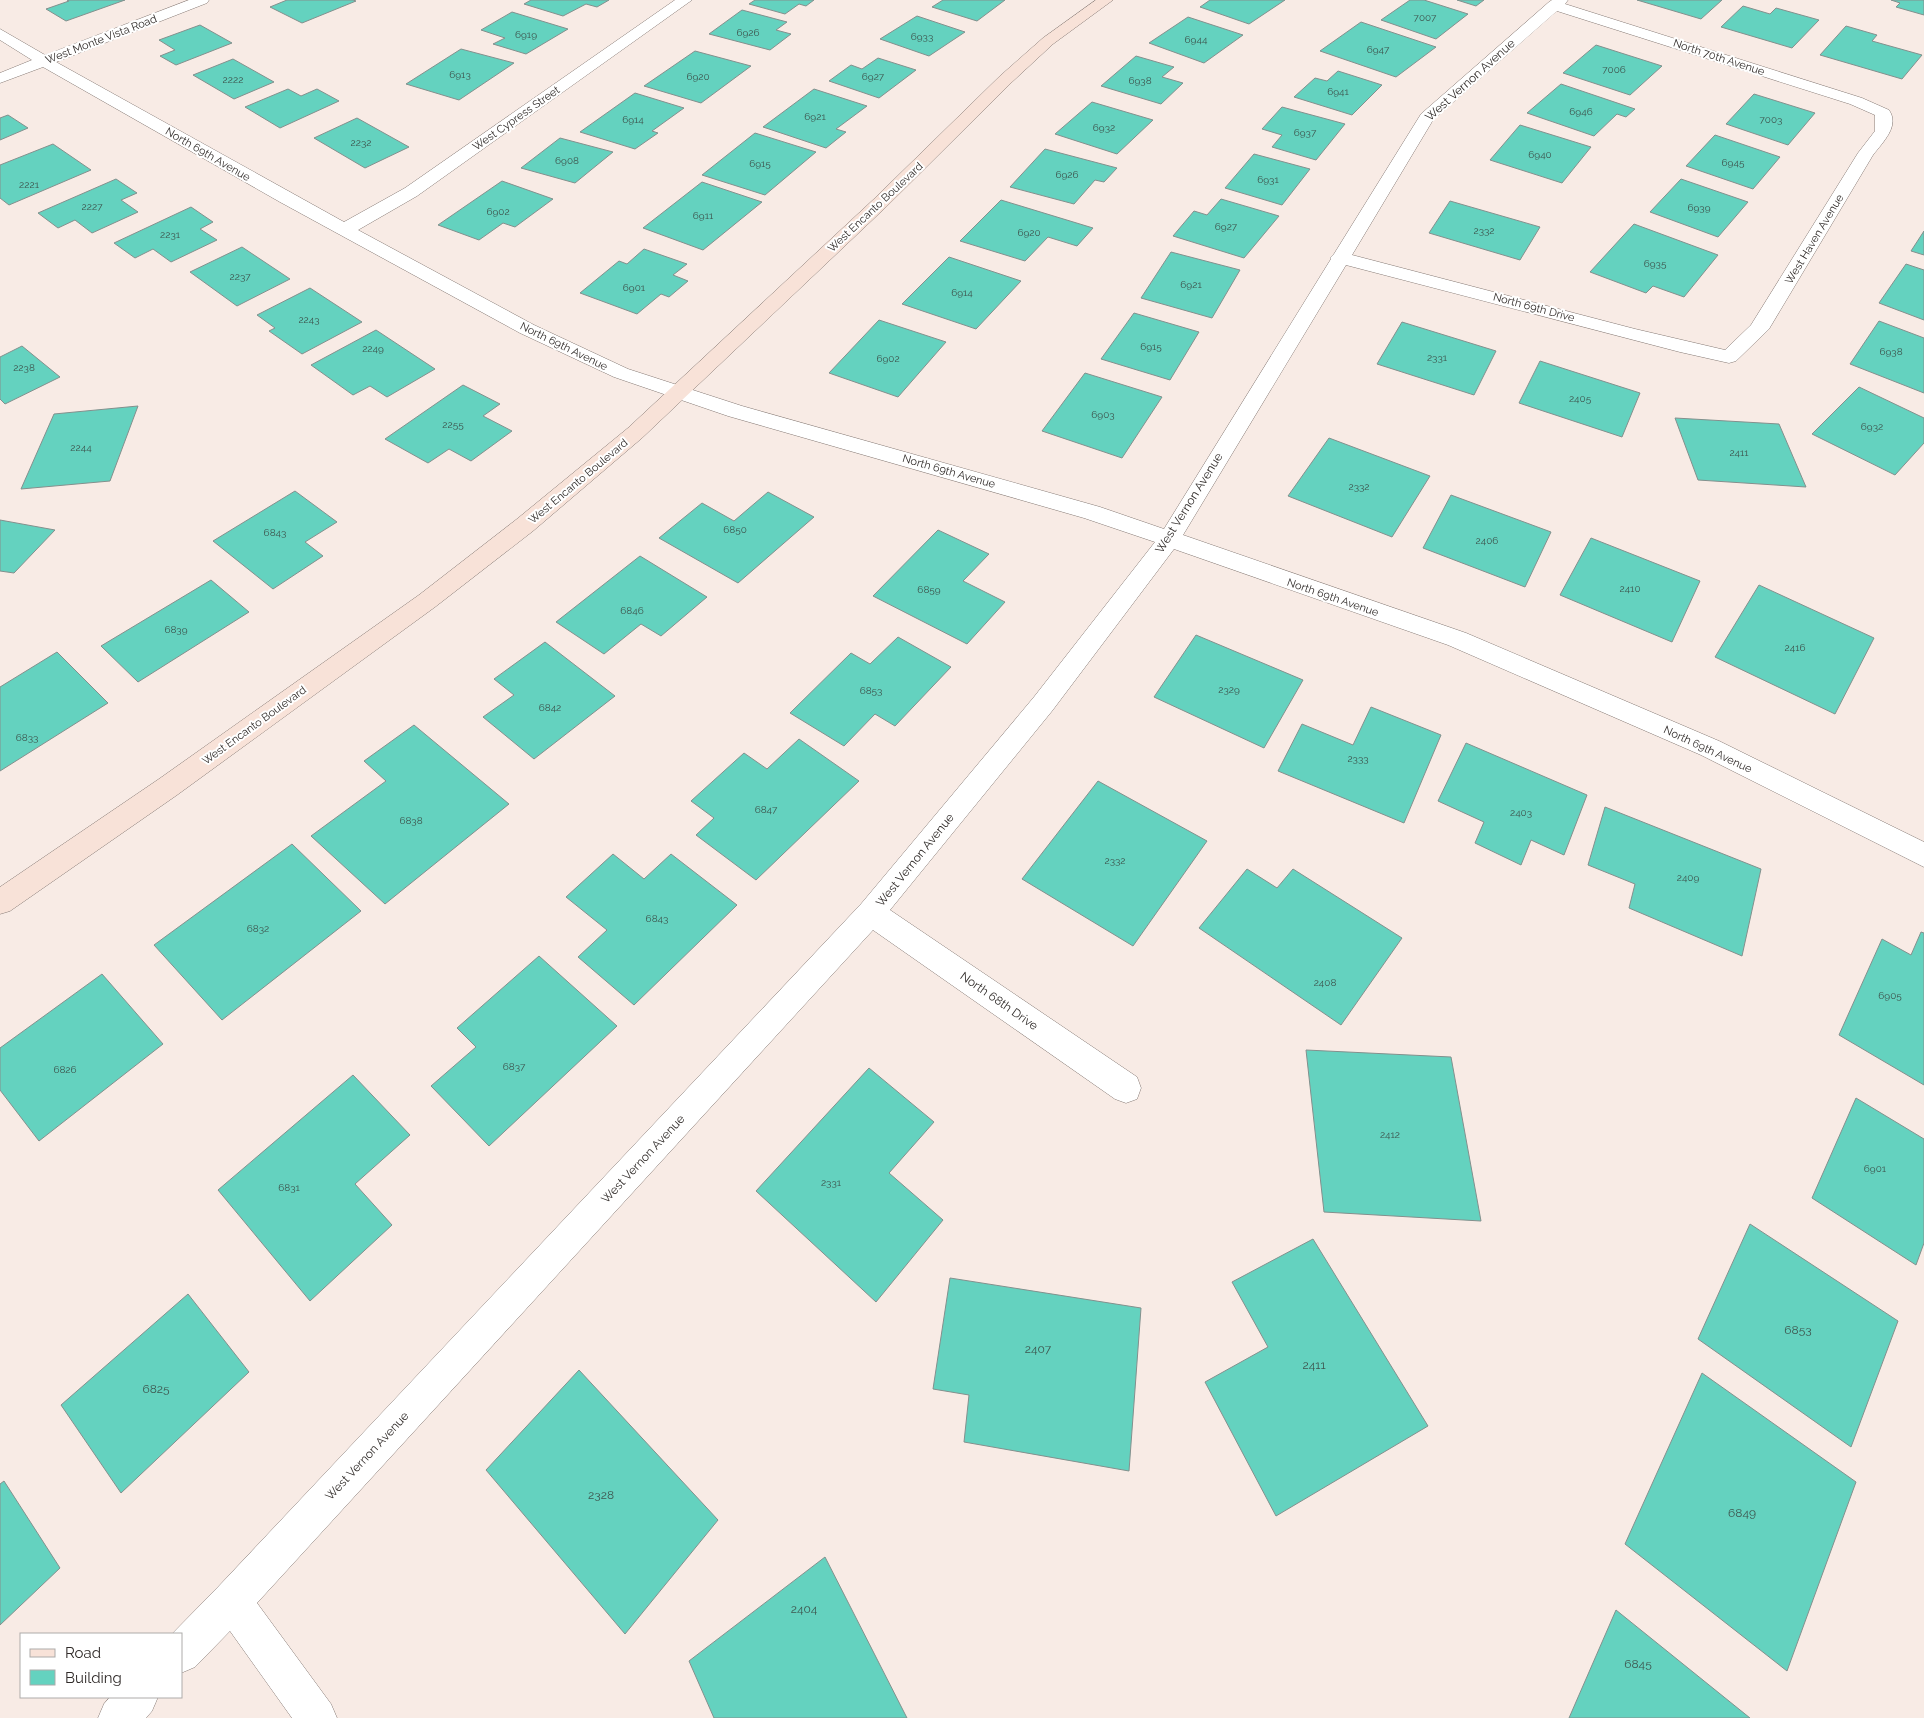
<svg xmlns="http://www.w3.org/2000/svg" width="1924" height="1718" font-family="Raleway,sans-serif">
  <rect width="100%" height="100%" fill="#f8ebe5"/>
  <g fill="#64d2bf" stroke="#83908d">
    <polygon points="67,0 125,0 66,21 46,9 69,1"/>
    <polygon points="287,0 353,0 356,1 302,23 270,7"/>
    <polygon points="531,0 609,0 597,7 586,4 563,16 524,4"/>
    <polygon points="755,0 814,0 806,6 799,4 785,14 749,4"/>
    <polygon points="943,0 1005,0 977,21 932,7"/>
    <polygon points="1210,0 1285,0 1249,24 1200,7"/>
    <polygon points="1410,0 1424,0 1468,14 1436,39 1381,20"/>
    <polygon points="1457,0 1484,0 1476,6"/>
    <polygon points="1637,0 1722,0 1701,19"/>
    <polygon points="1891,0 1924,0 1924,15 1896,7 1900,3"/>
    <polygon points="1743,6 1770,14 1776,8 1819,20 1792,48 1721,27"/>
    <polygon points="742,10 787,22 776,30 791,34 770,50 709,34"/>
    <polygon points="512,12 568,29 526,54 493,44 505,38 481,30"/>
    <polygon points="917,16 965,32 929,56 880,39"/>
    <polygon points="1188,17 1243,35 1204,63 1149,43"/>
    <polygon points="1361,22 1436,47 1396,77 1320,51"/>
    <polygon points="200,25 232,43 176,65 160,56 175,50 159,40"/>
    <polygon points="1846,26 1877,35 1872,41 1922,55 1902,79 1820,55"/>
    <polygon points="1596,45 1662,66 1630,95 1563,73"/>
    <polygon points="461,49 514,63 459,100 406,84"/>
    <polygon points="695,51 751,66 701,103 644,86"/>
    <polygon points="1136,56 1174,67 1162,77 1183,83 1161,104 1101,86"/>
    <polygon points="878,58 916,70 879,98 829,81 851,65 862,69"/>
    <polygon points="233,59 274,82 234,99 193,75"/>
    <polygon points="1338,71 1382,85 1352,115 1294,97 1315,78 1327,81"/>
    <polygon points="1561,84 1635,109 1626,117 1617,114 1594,136 1527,113"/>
    <polygon points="288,89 301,96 317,89 339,101 280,128 245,107"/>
    <polygon points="814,89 867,106 836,129 846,132 826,148 763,127"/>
    <polygon points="635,93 684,108 652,131 658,133 635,149 580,132"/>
    <polygon points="1754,94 1815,113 1788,145 1726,124"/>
    <polygon points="1092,102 1153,120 1117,154 1055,134"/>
    <polygon points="1282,107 1345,124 1316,160 1272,147 1282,135 1262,129"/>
    <polygon points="8,115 28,128 0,140 0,118"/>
    <polygon points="357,118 409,147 365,168 314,138"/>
    <polygon points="1520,125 1591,147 1562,183 1490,160"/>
    <polygon points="755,133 816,152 765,195 702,175"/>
    <polygon points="1715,135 1780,157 1753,189 1686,166"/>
    <polygon points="560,138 613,152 575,183 521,168"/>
    <polygon points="53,144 91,170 9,205 0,198 0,165"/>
    <polygon points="1045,149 1117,168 1104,182 1095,180 1074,204 1010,187"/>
    <polygon points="1254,154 1310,169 1282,205 1225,188"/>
    <polygon points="116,179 137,193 121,200 138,212 92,233 75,220 58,228 38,213"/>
    <polygon points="1681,179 1748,202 1718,237 1650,212"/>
    <polygon points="502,181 553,199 515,227 503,223 479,240 438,225"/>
    <polygon points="702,182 762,202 703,250 643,228"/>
    <polygon points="1221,199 1279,216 1244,258 1173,236 1194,211 1207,215"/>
    <polygon points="1001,200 1093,228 1077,246 1048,237 1025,261 960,241"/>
    <polygon points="1450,201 1540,227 1520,260 1429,233"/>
    <polygon points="191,207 213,222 200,229 217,240 171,262 153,249 135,258 114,243"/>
    <polygon points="1634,224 1718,255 1684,297 1653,286 1646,293 1590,272"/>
    <polygon points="1924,231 1924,255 1911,251"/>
    <polygon points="242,247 290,279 237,306 190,272"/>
    <polygon points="644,249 687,264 673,275 688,281 669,297 661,294 637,314 580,293 619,261 627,264"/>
    <polygon points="1171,252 1240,270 1212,318 1141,298"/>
    <polygon points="949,257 1021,281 976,329 902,304"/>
    <polygon points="1906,264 1924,270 1924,320 1879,303"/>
    <polygon points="310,288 362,322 302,354 269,331 275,328 257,315"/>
    <polygon points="1134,313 1199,332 1170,380 1101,359"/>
    <polygon points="879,320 946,342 898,397 829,373"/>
    <polygon points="1879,321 1924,338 1924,393 1850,364"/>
    <polygon points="1402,322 1496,351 1474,395 1377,364"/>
    <polygon points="376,330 435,369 387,397 370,386 353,395 311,365"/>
    <polygon points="22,346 60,377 5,404 0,399 0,357"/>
    <polygon points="1540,361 1640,393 1622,437 1519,403"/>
    <polygon points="1085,373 1162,397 1122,458 1042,431"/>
    <polygon points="463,385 500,404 483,416 512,431 471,461 449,449 428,463 385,439"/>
    <polygon points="1859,387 1924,418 1924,443 1895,475 1812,434"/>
    <polygon points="138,406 110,481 21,489 54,414"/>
    <polygon points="1675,418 1779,424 1806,487 1698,480"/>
    <polygon points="1329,438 1430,476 1392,537 1288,496"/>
    <polygon points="295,491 337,522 305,542 323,556 273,589 213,541"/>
    <polygon points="768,492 814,517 738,583 659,538 702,503 734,521"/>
    <polygon points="1451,495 1551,532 1525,587 1423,548"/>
    <polygon points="0,520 55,530 14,573 0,571"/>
    <polygon points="938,530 989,554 963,581 1005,602 967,644 873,596"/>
    <polygon points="1591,538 1700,581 1672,642 1560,595"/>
    <polygon points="640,556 707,597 661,636 641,624 604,654 556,622"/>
    <polygon points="211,580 249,612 138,682 101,646"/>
    <polygon points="1759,585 1874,638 1835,714 1715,657"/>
    <polygon points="1196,635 1303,680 1264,748 1154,697"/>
    <polygon points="898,637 951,667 895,726 875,714 844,746 790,713 851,653 870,664"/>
    <polygon points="545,642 615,696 534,759 483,717 514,695 494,679"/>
    <polygon points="57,652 108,703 0,771 0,687"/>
    <polygon points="1371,707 1441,735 1404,823 1278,771 1302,724 1353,745"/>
    <polygon points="414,725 509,804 385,904 311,836 386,781 364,761"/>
    <polygon points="799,739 859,781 756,880 696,835 714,818 691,801 744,753 767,769"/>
    <polygon points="1466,743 1587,795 1564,855 1531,840 1521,865 1475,843 1484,822 1438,801"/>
    <polygon points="1098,781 1207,841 1133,946 1022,879"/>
    <polygon points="1605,807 1761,869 1742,956 1629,908 1635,884 1588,865"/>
    <polygon points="292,844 361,911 222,1020 154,945"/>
    <polygon points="613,854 644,879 671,854 737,905 634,1005 578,957 607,930 566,897"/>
    <polygon points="1247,869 1277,888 1293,869 1402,938 1341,1025 1199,928"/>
    <polygon points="1921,932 1924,933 1924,1085 1839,1035 1882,939 1911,955"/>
    <polygon points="539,956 617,1026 489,1146 431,1086 476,1047 457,1028"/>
    <polygon points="102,974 163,1044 39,1141 0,1090 0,1048"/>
    <polygon points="1306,1050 1451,1057 1481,1221 1324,1212"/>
    <polygon points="869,1068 934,1122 889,1173 943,1220 876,1302 756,1191"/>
    <polygon points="353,1075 410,1135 355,1184 392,1225 310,1301 218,1190"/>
    <polygon points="1856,1098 1924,1139 1924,1243 1916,1265 1812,1198"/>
    <polygon points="1750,1224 1898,1321 1851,1447 1698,1339"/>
    <polygon points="1313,1239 1428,1426 1276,1516 1205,1382 1268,1347 1232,1282"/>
    <polygon points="950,1278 1141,1308 1129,1471 964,1442 969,1395 933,1389"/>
    <polygon points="188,1294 249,1372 121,1493 61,1405"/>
    <polygon points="579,1370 718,1520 625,1634 486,1470"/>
    <polygon points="1702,1373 1856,1482 1787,1671 1625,1544"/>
    <polygon points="4,1481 60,1568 0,1625 0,1484"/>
    <polygon points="825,1557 907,1718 714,1718 689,1661"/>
    <polygon points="1616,1610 1750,1718 1569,1718"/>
  </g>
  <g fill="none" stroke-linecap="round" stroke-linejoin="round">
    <g stroke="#867a75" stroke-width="1">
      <g id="street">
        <path d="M 189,0 L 209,0 L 207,3 L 56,62 L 344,222 L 405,188 L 675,0 L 692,0 L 417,196 L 358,230 L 534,325 L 628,369 L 742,406 L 1100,507 L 1164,529 L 1331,259 L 1330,258 L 1334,254 L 1421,114 L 1549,2 L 1552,0 L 1568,0 L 1565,4 L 1862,98 L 1889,110 C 1900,126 1883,142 1873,155 L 1769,329 L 1736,361 L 1729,363 L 1680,352 L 1346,265 L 1183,535 L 1466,633 L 1719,741 L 1924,842 L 1924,867 L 1701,755 L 1448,645 L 1174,549 L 1052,711 L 890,910 L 1137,1077 L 1141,1088 L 1137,1099 L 1126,1103 L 1115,1099 L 873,930 L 257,1603 L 331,1704 L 337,1718 L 292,1718 L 230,1631 L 195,1667 L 181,1673 L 181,1634 L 172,1634 L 218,1587 L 861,904 L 1034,697 L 1155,542 L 1084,518 L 728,416 L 614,377 L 520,333 L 280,202 L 43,67 L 0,83 L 0,73 L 32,60 L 0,40 L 0,29 L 45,55 ZM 1557,11 L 1850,104 L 1875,115 L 1875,131 L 1858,153 L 1751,325 L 1725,350 L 1635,329 L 1352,255 L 1433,120 Z"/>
        <polygon points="110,1697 158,1697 152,1711 146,1718 98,1718 104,1704"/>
      </g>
    </g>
    <g stroke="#867a75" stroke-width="1">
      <polygon id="secondary" points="1096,0 1113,0 1053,44 1012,82 886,207 642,438 533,531 435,607 177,795 10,911 0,914 0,887 159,779 419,595 517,519 628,428 874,199 1000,76 1043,38"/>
    </g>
    <use href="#street" fill="#fff" fill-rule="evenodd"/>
    <use href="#secondary" fill="#f8e2d8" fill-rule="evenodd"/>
  </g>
  <g text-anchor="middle" stroke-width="4" stroke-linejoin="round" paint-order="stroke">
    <g font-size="10" fill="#3e564f">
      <text x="1425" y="21">7007</text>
      <text x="748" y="36">6926</text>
      <text x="526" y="38">6919</text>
      <text x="922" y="40">6933</text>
      <text x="1196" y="43">6944</text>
      <text x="1378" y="53">6947</text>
      <text x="1614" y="73">7006</text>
      <text x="460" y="78">6913</text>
      <text x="698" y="80">6920</text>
      <text x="873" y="80">6927</text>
      <text x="233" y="83">2222</text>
      <text x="1140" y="84">6938</text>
      <text x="1338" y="95">6941</text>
      <text x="1581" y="115">6946</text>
      <text x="815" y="120">6921</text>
      <text x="633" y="123">6914</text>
      <text x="1771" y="123">7003</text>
      <text x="1104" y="131">6932</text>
      <text x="1305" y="136">6937</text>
      <text x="361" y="146">2232</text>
      <text x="1540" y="158">6940</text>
      <text x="567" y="164">6908</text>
      <text x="1733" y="166">6945</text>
      <text x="760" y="167">6915</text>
      <text x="1067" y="178">6926</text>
      <text x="1268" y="183">6931</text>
      <text x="29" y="188">2221</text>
      <text x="92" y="210">2227</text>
      <text x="1699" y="211">6939</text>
      <text x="498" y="215">6902</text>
      <text x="703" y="219">6911</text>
      <text x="1226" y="230">6927</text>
      <text x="1484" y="234">2332</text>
      <text x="1029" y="236">6920</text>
      <text x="170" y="238">2231</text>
      <text x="1655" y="267">6935</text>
      <text x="240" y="280">2237</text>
      <text x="1191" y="288">6921</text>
      <text x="634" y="291">6901</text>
      <text x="962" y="296">6914</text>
      <text x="309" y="323">2243</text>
      <text x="1151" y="350">6915</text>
      <text x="373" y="352">2249</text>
      <text x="1891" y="355">6938</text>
      <text x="1437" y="361">2331</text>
      <text x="888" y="362">6902</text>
      <text x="24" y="371">2238</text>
      <text x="1580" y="402">2405</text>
      <text x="1103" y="418">6903</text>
      <text x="453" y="428">2255</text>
      <text x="1872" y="430">6932</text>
      <text x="81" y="451">2244</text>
      <text x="1739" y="456">2411</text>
      <text x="1359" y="490">2332</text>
      <text x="735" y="533">6850</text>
      <text x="275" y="536">6843</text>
      <text x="1487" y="544">2406</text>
      <text x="1630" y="592">2410</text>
      <text x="929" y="593">6859</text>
      <text x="632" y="614">6846</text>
      <text x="176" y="633">6839</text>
      <text x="1795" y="651">2416</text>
      <text x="1229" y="693">2329</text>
      <text x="871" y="694">6853</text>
      <text x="550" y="711">6842</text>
      <text x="27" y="741">6833</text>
      <text x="1358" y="762">2333</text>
      <text x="766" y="813">6847</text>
      <text x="1521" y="816">2403</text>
      <text x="411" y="824">6838</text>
      <text x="1115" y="864">2332</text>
      <text x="1688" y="881">2409</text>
      <text x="657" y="922">6843</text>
      <text x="258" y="932">6832</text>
      <text x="1325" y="986">2408</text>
      <text x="1890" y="999">6905</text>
      <text x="514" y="1070">6837</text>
      <text x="65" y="1073">6826</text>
      <text x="1390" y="1138">2412</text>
      <text x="1875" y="1172">6901</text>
      <text x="831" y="1186">2331</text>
      <text x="289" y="1191">6831</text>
    </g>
    <g font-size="11" fill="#312c2a" stroke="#fff">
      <text transform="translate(101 39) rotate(-21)" y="4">West Monte Vista Road</text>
      <text transform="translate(1719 57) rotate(18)" y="4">North 70th Avenue</text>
      <text transform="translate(516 118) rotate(-35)" y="4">West Cypress Street</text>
      <text transform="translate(208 154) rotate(30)" y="4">North 69th Avenue</text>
      <text transform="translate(875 207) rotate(-43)" y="4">West Encanto Boulevard</text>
      <text transform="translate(1814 239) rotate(-59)" y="4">West Haven Avenue</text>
      <text transform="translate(1534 307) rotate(15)" y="4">North 69th Drive</text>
      <text transform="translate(564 346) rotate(26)" y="4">North 69th Avenue</text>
      <text transform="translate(949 471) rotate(16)" y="4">North 69th Avenue</text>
      <text transform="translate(578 481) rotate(-40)" y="4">West Encanto Boulevard</text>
      <text transform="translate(1333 597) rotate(19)" y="4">North 69th Avenue</text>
      <text transform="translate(254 725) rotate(-36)" y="4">West Encanto Boulevard</text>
      <text transform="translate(1708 749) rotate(25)" y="4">North 69th Avenue</text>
    </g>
    <g font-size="12" fill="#312c2a" stroke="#fff">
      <text transform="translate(1470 80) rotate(-42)" y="4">West Vernon Avenue</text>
      <text transform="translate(1189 503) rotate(-58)" y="4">West Vernon Avenue</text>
      <text transform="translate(915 860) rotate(-51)" y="4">West Vernon Avenue</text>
      <text transform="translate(999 1001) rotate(35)" y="4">North 68th Drive</text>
      <text transform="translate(643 1159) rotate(-47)" y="4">West Vernon Avenue</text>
      <text transform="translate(367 1456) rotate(-47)" y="4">West Vernon Avenue</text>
    </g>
    <g font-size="12" fill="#3e564f">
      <text x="1798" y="1334">6853</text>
      <text x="1038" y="1353">2407</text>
      <text x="1314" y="1369">2411</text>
      <text x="156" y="1393">6825</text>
      <text x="601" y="1499">2328</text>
      <text x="1742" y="1517">6849</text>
      <text x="804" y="1613">2404</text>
      <text x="1638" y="1668">6845</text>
    </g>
  </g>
  <rect x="20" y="1633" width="162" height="65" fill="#ffffff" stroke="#adabaa"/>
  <rect x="30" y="1649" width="25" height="8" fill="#f8e2d8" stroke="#adabaa"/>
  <text x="65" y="1658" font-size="15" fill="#312c2a">Road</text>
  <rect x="30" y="1670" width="25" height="15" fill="#64d2bf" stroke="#adabaa"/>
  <text x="65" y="1683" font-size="15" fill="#312c2a">Building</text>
</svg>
